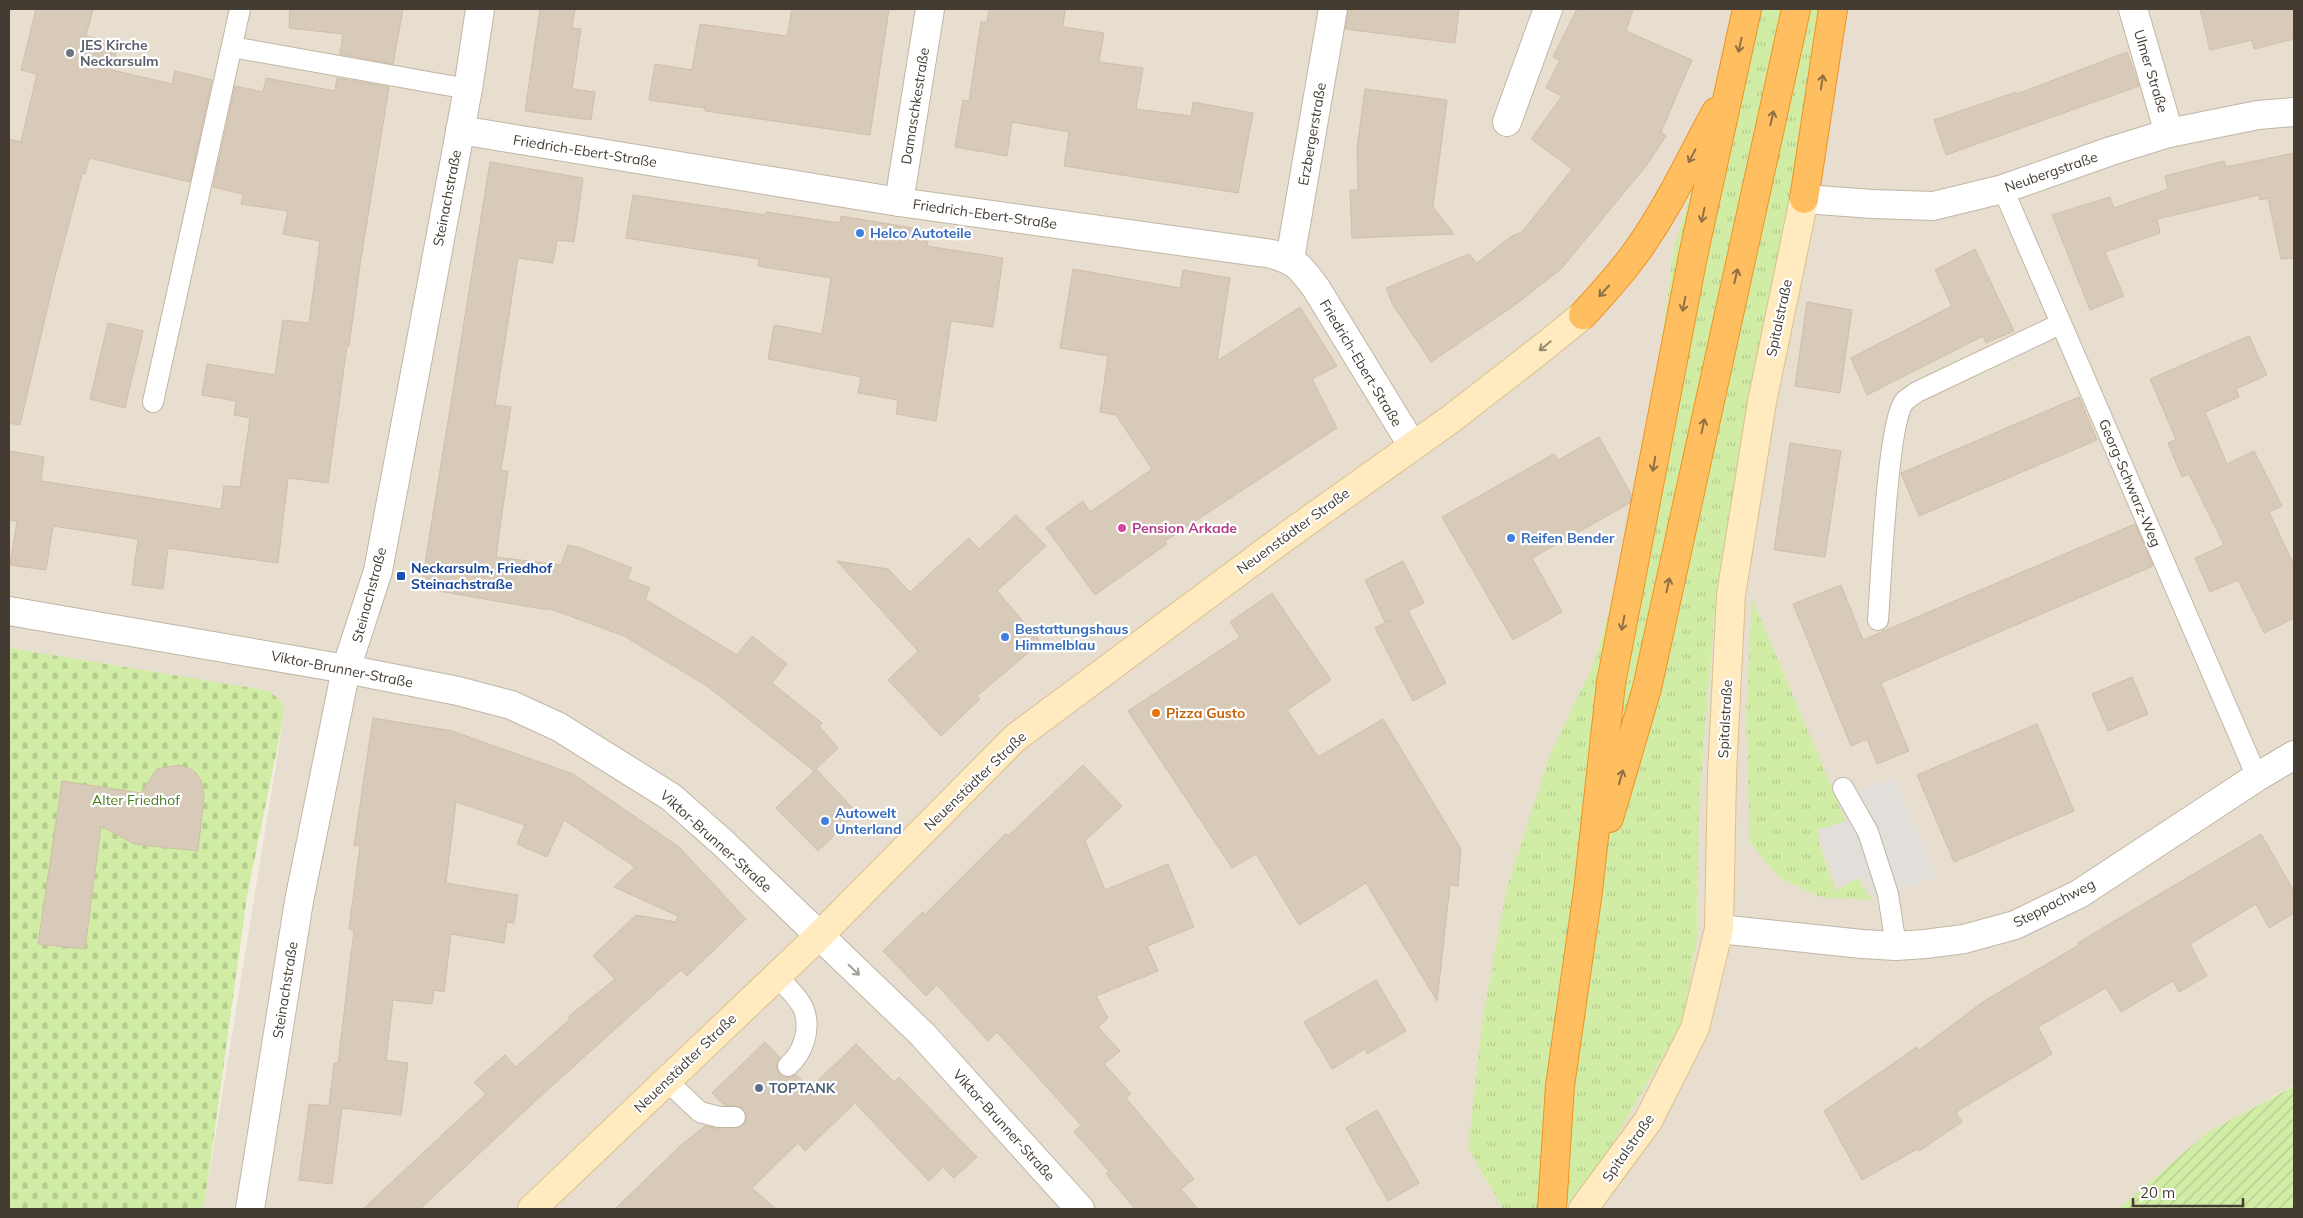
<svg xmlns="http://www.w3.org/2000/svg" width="2303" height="1218" font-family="Mulish,sans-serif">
  <defs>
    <pattern id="grass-tufts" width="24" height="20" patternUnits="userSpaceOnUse" patternTransform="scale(1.25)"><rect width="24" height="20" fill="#d1eca5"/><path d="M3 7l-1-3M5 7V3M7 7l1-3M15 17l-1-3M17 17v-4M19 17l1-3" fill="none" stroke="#b5cb8e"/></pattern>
    <pattern id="cemetery-stones" width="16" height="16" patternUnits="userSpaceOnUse" patternTransform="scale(1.25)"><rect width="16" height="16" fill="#d1eca5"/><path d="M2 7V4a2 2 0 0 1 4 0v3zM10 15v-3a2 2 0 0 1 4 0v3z" fill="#b5cb8e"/></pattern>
    <pattern id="garden-furrows" width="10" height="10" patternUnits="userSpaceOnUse" patternTransform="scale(1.25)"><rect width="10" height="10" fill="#d1eca5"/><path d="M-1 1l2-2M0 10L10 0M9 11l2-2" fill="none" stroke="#b5cb8e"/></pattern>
  </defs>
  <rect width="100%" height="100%" fill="#f3ece1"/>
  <g fill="#e7decf">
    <polygon points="9,9 1739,9 1726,75 1674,248 1640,500 1595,661 1550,755 1468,1148 1503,1209 200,1209 205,1200 284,715 281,701 9,654"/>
    <polygon points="1834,9 2294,9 2294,1085 2208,1132 2118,1209 1563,1209 1697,938 1699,804 1717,586"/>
  </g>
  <g fill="url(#grass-tufts)">
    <polygon points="1739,9 1834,9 1717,586 1699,804 1697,938 1682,1023 1601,1163 1563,1209 1503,1209 1468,1148 1483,1016 1507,888 1550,755 1595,661 1640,500 1674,248 1726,75"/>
    <polygon points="1752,598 1846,822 1817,838 1836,891 1858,878 1871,900 1820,897 1780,878 1750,843 1746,717"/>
  </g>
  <polygon fill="url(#cemetery-stones)" points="9,648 269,691 281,701 284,715 247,896 205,1200 200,1209 9,1209"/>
  <polygon fill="url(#garden-furrows)" points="2294,1086 2294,1209 2118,1209 2208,1132"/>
  <polygon fill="#e2dfdb" points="1894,778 1937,877 1873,898 1865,876 1838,886 1817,830 1848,820 1836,797"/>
  <g fill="#d8cab9" stroke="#d1bea8">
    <polygon points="36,9 93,9 86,36 110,42 109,48 117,49 112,70 172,84 175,71 212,80 190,182 89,158 85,174 82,174 53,284 20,425 9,423 9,139 21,142 37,74 21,70"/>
    <polygon points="290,9 403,9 393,64 340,54 343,34 289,28"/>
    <polygon points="540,9 575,9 572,28 581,29 572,89 595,92 591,120 525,111"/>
    <polygon points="792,9 889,9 870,135 705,111 705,108 649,100 655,64 692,70 700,24 787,36"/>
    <polygon points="989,9 1065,9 1063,27 1104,33 1099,62 1143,68 1136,109 1191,116 1193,102 1253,113 1238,193 1064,166 1069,132 1012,122 1007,156 955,147 963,100 969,101 981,22 987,22"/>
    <polygon points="1348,9 1459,9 1455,43 1345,29"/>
    <polygon points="1577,9 1633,9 1626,31 1692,60 1661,132 1666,136 1646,166 1561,269 1515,305 1431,362 1393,305 1386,288 1469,254 1477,263 1512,236 1522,232 1572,169 1531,139 1562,96 1546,88 1560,60 1553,57"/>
    <polygon points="2200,9 2294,9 2294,39 2254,49 2252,40 2210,50"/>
    <polygon points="2127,52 2139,86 1946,155 1934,120 2016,92 2017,94"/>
    <polygon points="266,78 335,91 337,78 389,87 360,265 349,346 347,346 328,483 288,478 278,563 168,548 163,589 132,585 138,539 53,526 46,570 10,565 17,521 9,520 9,451 44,457 41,481 221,509 224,486 240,487 250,418 234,415 236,401 202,395 207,364 275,375 283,320 309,323 320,241 283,234 288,211 241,204 243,194 213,187 235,86 263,92"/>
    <polygon points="1365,89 1447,100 1433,207 1454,234 1352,238 1350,190 1358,190 1357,148"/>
    <polygon points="2294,153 2294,258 2281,259 2268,198 2260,200 2259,195 2157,219 2160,233 2105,252 2124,296 2090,310 2052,215 2110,197 2114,208 2168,189 2165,176 2224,161 2226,167"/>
    <polygon points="490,162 583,178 574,242 557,240 553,263 518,258 495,405 511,407 501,471 508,471 496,557 561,565 568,545 578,547 632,568 627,579 650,588 645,599 737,655 752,636 787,664 772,683 822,723 819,726 838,748 816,769 857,813 818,851 776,808 814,771 707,686 624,636 548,608 548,610 421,588"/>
    <polygon points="633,195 766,215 766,212 840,223 841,216 930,231 927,246 1003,258 993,327 951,321 936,421 896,414 898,400 858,393 861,377 768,359 774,325 822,334 831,278 758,266 759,259 626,238"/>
    <polygon points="1975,249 2014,331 1986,343 1983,336 1867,395 1851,358 1952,306 1935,270"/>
    <polygon points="1073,269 1180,288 1183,270 1230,278 1217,361 1300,307 1337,366 1312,379 1337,428 1165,541 1167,544 1095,595 1046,528 1083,501 1090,512 1152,469 1116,415 1100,412 1108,356 1060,348"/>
    <polygon points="1807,302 1852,310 1840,393 1795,386"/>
    <polygon points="108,323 143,331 125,408 90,399"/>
    <polygon points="2249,336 2267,375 2236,389 2239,397 2205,412 2227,464 2254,451 2282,506 2269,512 2294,565 2294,618 2264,633 2238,580 2210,592 2195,558 2224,545 2189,474 2182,477 2168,443 2176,439 2150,379"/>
    <polygon points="2079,397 2097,440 1919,516 1901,473"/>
    <polygon points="1599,437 1631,494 1630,503 1532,558 1562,612 1513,640 1442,517 1554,454 1558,460"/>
    <polygon points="1790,443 1841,451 1825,557 1774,550"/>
    <polygon points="1016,515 1046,546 997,591 1041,642 977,696 980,699 941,736 888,680 918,651 837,561 888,569 910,592 969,538 979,549"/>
    <polygon points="2135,524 2153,566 1881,683 1909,751 1877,764 1867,739 1851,746 1793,604 1841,585 1863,640"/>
    <polygon points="1403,561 1424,603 1408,611 1446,683 1413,701 1375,628 1391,620 1385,622 1365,580"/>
    <polygon points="1272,593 1331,680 1287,710 1318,757 1383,719 1461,849 1458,886 1450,885 1437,1001 1366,883 1299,925 1256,854 1232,868 1128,711 1240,637 1230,622"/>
    <polygon points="2132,677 2148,714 2108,731 2092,694"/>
    <polygon points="373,718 452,731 573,774 679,847 746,919 687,976 681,970 542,1095 420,1209 363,1209 486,1094 474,1082 505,1055 516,1067 570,1019 568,1017 615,979 593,956 636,915 676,922 678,916 614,887 635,867 564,820 547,857 517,844 525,825 456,802 446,883 518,895 514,923 507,922 504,943 451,934 444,992 434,990 432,1004 393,1000 386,1060 408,1063 401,1115 342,1108 332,1184 299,1180 309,1104 329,1106 334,1063 338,1063 354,930 349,929 360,846 354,845"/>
    <polygon points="2037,724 2074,811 1954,862 1917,775"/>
    <polygon points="179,765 193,770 201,780 204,796 198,851 134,844 101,826 85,949 38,944 62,781 141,793 157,769"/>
    <polygon points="1083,765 1122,806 1085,841 1105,890 1168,864 1194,927 1147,946 1158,971 1096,996 1108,1018 1098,1027 1120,1051 1104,1064 1131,1094 1126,1098 1194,1179 1181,1189 1198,1209 1135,1209 1106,1174 1109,1171 1074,1132 1081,1125 997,1032 988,1041 937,985 926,996 883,951 923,912 924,915 1006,833 1008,836"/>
    <polygon points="2261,834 2294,891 2294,913 2269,928 2256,904 2190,944 2207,976 2179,992 2173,981 2121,1012 2106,988 2038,1027 2052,1054 1956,1112 1962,1122 1919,1151 1917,1149 1862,1180 1824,1111 1917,1047 1919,1050 1984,1001 2079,945 2078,943 2116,920"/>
    <polygon points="1376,980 1406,1031 1367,1054 1365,1049 1332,1069 1304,1022"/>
    <polygon points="765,1042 780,1058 776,1063 779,1074 785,1078 796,1075 810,1088 856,1044 894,1082 899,1077 977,1157 954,1178 943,1167 929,1181 855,1103 805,1151 798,1143 752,1188 776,1209 615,1209 680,1146 705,1126 719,1129 735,1129 745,1123 747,1117 741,1107 724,1105 712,1093"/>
    <polygon points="1377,1110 1419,1183 1388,1201 1346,1128"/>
  </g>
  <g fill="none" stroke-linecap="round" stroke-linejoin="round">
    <g stroke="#c1b6a6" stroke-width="22">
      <g id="lane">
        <polyline points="232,47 468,89"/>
        <polyline points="2003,189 2257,777"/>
        <polyline points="153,402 240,9"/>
        <path d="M 1878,620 C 1881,583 1887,424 1904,402 C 1907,398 1913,395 1917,392 L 2060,324"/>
        <polyline points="1843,788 1868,832 1888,894 1896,946"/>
        <path d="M 777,976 C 784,984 801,1000 804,1010 C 811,1030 803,1053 788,1066"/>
        <polyline points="667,1081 700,1112 719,1117 735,1117"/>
      </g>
    </g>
    <g stroke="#c1b6a6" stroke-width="30">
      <g id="street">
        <polyline points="2133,9 2169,133"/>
        <polyline points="1507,122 1548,9"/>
        <path d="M 460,130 L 899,202 L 1272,254 C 1298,262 1300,267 1316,288 L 1412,445"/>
        <polyline points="1804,199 1873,204 1933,206 2003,189 2111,151 2169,133 2258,115 2294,112"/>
        <polyline points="899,202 930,9"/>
        <polyline points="1290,259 1333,9"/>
        <polyline points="9,611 346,669 458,691 511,705 559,727 671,797 722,842 923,1035 1080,1209"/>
        <polyline points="1719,929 1862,944 1896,946 1925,944 1964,939 2015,925 2079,894 2257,777 2294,755"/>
        <polyline points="250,1209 299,901 346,669 378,571 468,89 480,9"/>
      </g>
    </g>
    <g stroke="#dac18e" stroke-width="30">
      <g id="secondary">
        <polyline points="532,1209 819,936 1015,738 1288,535 1451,419 1545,346 1583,315"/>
        <polyline points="1583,1209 1648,1121 1695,1028 1719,929 1722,775 1731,595 1762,402 1804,199"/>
      </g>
    </g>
    <g stroke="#ed9322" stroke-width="30">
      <g id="highway">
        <polyline points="1804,199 1833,9"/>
        <path d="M 1583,315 C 1602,294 1621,274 1637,251 C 1668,208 1691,158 1716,112"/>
        <polyline points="1609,818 1647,688 1796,9"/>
        <polyline points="1552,1209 1560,1086 1588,891 1611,683 1693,256 1747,9"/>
      </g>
    </g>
    <use href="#lane" stroke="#fff" stroke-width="20"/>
    <use href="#street" stroke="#fff" stroke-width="28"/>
    <use href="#secondary" stroke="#ffebbf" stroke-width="28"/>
    <use href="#highway" stroke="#ffbf60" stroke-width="28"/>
  </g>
  <defs><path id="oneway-shaft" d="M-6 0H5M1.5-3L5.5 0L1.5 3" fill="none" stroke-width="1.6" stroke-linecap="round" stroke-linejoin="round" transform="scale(1.25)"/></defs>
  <g stroke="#8f7044">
    <use href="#oneway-shaft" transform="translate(1740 45) rotate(102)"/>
    <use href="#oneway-shaft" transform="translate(1822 82) rotate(-81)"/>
    <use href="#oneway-shaft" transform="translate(1772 118) rotate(-77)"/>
    <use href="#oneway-shaft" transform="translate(1692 156) rotate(118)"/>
    <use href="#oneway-shaft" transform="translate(1703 215) rotate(102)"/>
    <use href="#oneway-shaft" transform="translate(1736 276) rotate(-77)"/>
    <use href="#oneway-shaft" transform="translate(1604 291) rotate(133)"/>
    <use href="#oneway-shaft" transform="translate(1684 304) rotate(101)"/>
    <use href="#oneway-shaft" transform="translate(1703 426) rotate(-78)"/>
    <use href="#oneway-shaft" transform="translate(1654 464) rotate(100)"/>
    <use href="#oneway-shaft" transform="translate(1668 585) rotate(-78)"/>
    <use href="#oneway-shaft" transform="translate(1623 623) rotate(101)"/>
    <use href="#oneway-shaft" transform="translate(1621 777) rotate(-74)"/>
  </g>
  <use stroke="#988b71" href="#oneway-shaft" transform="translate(1545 346) rotate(141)"/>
  <use stroke="#a29e98" href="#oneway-shaft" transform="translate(854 970) rotate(44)"/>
  <circle fill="#6b7280" stroke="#fff" stroke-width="2" cx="70" cy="53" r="5"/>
  <g fill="#3f7fe0" stroke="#fff" stroke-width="2">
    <circle cx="860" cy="233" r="5"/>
    <circle cx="1511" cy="538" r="5"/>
    <circle cx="1005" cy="637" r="5"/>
    <circle cx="825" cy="821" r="5"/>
  </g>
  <circle fill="#d1479c" stroke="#fff" stroke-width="2" cx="1122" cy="528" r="5"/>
  <rect fill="#1a4fb4" stroke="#fff" stroke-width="2" x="396" y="571" width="10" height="10" rx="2.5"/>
  <circle fill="#e8710a" stroke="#fff" stroke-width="2" cx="1156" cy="713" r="5"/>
  <circle fill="#5c6f8a" stroke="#fff" stroke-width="2" cx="759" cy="1088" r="5"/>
  <g text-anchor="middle" stroke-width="4.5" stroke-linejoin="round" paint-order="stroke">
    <g font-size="14" font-weight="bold" fill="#5b616d" stroke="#fff" text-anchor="start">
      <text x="80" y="50">JES Kirche<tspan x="80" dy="16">Neckarsulm</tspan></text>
    </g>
    <g font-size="14" fill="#443c32" stroke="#fff">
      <text transform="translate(2151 71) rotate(73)" y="5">Ulmer Straße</text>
      <text transform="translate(915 106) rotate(-81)" y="5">Damaschkestraße</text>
      <text transform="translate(1312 134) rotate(-80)" y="5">Erzbergerstraße</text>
      <text transform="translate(585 151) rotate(9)" y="5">Friedrich-Ebert-Straße</text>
      <text transform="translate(2051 172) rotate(-19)" y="5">Neubergstraße</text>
      <text transform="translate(447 198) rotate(-79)" y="5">Steinachstraße</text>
      <text transform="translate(985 214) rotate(8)" y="5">Friedrich-Ebert-Straße</text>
      <text transform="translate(1779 318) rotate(-78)" y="5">Spitalstraße</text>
      <text transform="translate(1361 363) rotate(59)" y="5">Friedrich-Ebert-Straße</text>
      <text transform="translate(2130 483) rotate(67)" y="5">Georg-Schwarz-Weg</text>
      <text transform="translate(1293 531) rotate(-36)" y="5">Neuenstädter Straße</text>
      <text transform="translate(369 595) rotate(-75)" y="5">Steinachstraße</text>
      <text transform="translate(342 669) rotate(11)" y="5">Viktor-Brunner-Straße</text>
      <text transform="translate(1725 719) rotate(-87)" y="5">Spitalstraße</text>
      <text transform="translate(975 781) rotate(-44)" y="5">Neuenstädter Straße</text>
      <text transform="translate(716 841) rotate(42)" y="5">Viktor-Brunner-Straße</text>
      <text transform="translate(2054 903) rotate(-27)" y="5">Steppachweg</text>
      <text transform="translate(285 990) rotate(-81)" y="5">Steinachstraße</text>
      <text transform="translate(685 1063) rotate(-44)" y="5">Neuenstädter Straße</text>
      <text transform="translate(1004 1125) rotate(48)" y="5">Viktor-Brunner-Straße</text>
      <text transform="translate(1628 1148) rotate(-55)" y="5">Spitalstraße</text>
    </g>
    <g font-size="14" font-weight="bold" fill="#366cbe" stroke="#fff" text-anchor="start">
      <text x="870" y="238">Helco Autoteile</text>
      <text x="1521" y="543">Reifen Bender</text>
      <text x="1015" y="634">Bestattungshaus<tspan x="1015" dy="16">Himmelblau</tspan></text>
      <text x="835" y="818">Autowelt<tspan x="835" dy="16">Unterland</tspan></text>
    </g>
    <g font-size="14" font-weight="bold" fill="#b23c85" stroke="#fff" text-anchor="start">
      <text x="1132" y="533">Pension Arkade</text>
    </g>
    <g font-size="14" font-weight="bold" fill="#164399" stroke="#fff" text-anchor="start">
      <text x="411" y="573">Neckarsulm, Friedhof<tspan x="411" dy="16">Steinachstraße</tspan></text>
    </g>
    <g font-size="14" font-weight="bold" fill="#c56008" stroke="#fff" text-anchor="start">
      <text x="1166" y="718">Pizza Gusto</text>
    </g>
    <g font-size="14" fill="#497b20" stroke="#fff">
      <text x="136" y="805">Alter Friedhof</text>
    </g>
    <g font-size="14" font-weight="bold" fill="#4e5e75" stroke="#fff" text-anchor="start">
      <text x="769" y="1093">TOPTANK</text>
    </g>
  </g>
  <rect width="2303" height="1218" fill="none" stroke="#443c32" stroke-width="20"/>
  <path d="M2133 1198v8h110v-8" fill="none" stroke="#443c32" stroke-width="2.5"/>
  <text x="2140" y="1198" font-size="15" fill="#443c32" stroke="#ffffff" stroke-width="4" paint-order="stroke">20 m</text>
</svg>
